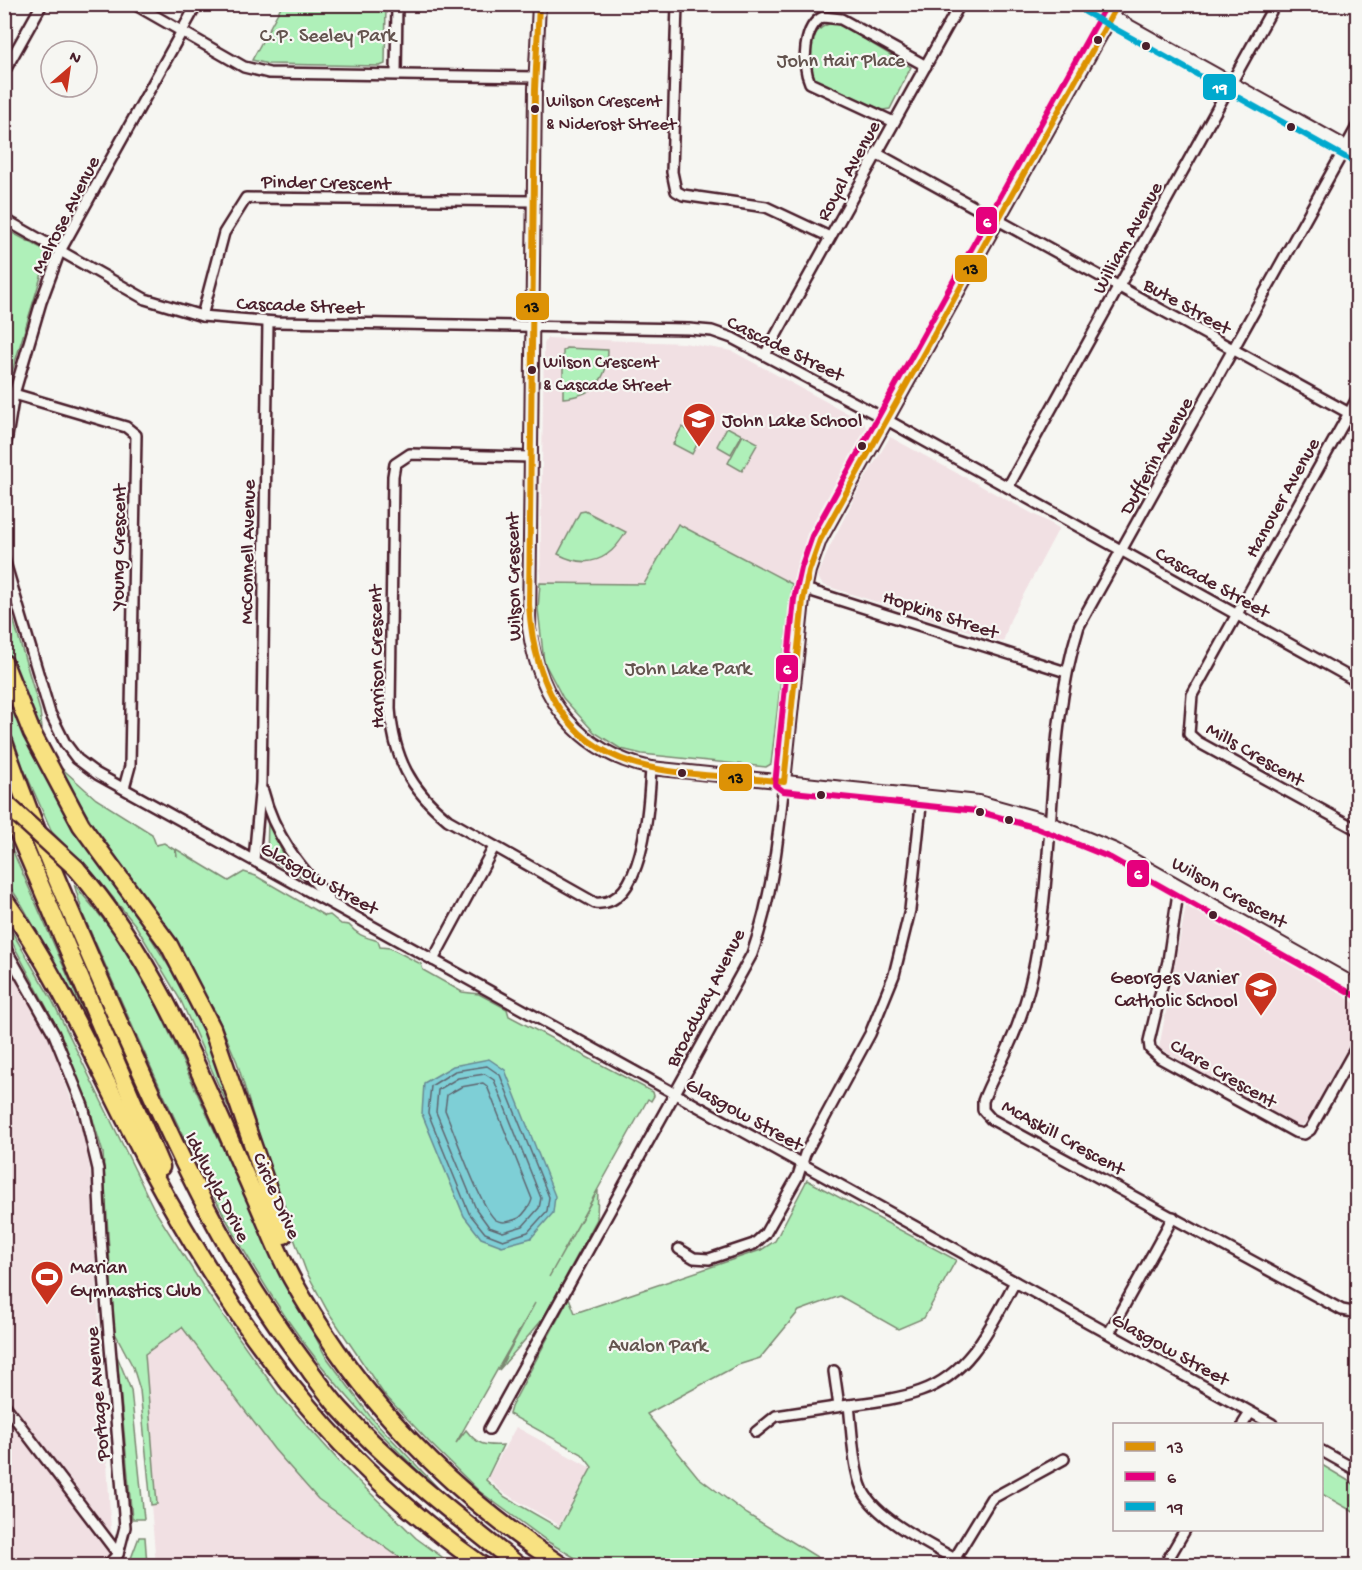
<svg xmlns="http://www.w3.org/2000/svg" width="1362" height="1570" font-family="'Gochi Hand',sans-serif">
  <rect width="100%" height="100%" fill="#f6f6f2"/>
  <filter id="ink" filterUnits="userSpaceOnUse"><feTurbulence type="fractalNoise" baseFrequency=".0167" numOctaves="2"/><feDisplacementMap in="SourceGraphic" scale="12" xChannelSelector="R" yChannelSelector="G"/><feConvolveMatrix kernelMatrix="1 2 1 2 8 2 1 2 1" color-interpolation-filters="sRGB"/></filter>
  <g filter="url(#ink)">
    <g fill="#f1e0e3">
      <polygon points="547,338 684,343 732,351 864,422 866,428 807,534 792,584 678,524 644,584 540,583 544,344"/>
      <polygon points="890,437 1059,528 1010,620 1003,642 823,585 820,581 818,576 829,548 860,487"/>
      <polygon points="1186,906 1328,985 1357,1005 1357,1030 1306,1122 1301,1126 1294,1126 1159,1048"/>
      <polygon points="4,956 51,1043 81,1127 90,1168 111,1531 130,1565 5,1565"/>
      <polygon points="182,1326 274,1449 318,1499 410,1565 156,1565 151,1505 157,1504 145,1354"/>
      <polygon points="516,1427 591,1468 559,1525 501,1491 488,1478"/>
    </g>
    <g fill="#aff0b9" stroke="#7c8872" stroke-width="1.5">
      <polygon points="282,5 386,5 385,64 380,66 268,64 252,60"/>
      <path d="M 833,23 L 844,27 L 911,67 L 890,109 L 883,110 L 814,80 C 805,61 808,27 833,23 Z"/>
      <polygon points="5,229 45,250 47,257 5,395"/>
      <path d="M 566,348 L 608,350 C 608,380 593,396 563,398 L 563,351 Z"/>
      <polygon points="682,427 701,437 692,454 673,444"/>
      <polygon points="727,427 742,435 731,454 717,446"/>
      <polygon points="743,435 758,443 742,471 728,463"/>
      <path d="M 585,511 L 626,532 C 610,560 588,570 558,554 L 580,512 Z"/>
      <polygon points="678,524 792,584 771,764 766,767 642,754 621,749 594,732 563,698 544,662 538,609 540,583 644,584"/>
      <polygon points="4,587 40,711 42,729 40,734 5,643"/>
      <polygon points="4,683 133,909 203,1021 252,1160 181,1001 136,926 97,878 52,832 17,754 5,717"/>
      <path d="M 57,764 L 96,799 L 152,834 L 156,845 L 164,843 L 175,850 L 177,857 L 176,849 L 229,881 L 244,872 L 256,876 L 325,916 L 330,915 L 341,924 L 349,925 C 358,936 366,937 378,941 L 380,947 L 390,948 L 421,964 L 423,970 L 462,992 L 479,994 L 507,1009 L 509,1016 L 653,1092 L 654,1096 L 651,1101 L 648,1099 L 549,1277 L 598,1190 L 597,1219 L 543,1319 L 499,1370 L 535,1303 L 456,1443 L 466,1430 C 477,1445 485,1446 503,1445 L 486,1480 L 505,1497 L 559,1528 L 592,1467 L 582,1454 L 509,1414 L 511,1407 L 569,1298 L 575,1313 L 761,1250 L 775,1241 L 807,1180 L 956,1260 L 924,1318 L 898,1329 L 840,1296 L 799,1311 L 760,1358 L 738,1365 L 647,1414 L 698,1477 L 747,1514 L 830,1565 L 587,1565 L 550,1543 L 479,1491 L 429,1442 L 383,1393 L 327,1310 L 306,1271 L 274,1184 L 237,1062 L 215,1011 L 111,856 Z"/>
      <polygon points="268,821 282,851 301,877 267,858"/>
      <polygon points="4,831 92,1031 22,905 5,879"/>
      <path d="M 74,884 L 112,930 L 145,980 L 271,1253 L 325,1355 L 370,1416 L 453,1504 C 393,1449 335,1389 289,1322 C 203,1196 146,1056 84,917 Z"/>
      <polygon points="4,918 52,1000 154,1209 208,1294 278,1393 346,1469 416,1538 453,1565 410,1565 318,1499 274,1449 182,1327 145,1354 157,1504 151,1505 140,1390 133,1367 114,1331 103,1153 90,1110 56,1025 5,929"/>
      <polygon points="117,1356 131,1390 144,1519 132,1519"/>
      <polygon points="1322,1465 1357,1486 1357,1514 1322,1494"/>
      <polygon points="139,1537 145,1537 147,1565 132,1565 130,1561"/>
    </g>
    <polygon fill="#7ecfd6" stroke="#698992" stroke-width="1.5" points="489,1059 505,1070 555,1196 553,1213 531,1238 502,1246 481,1238 464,1216 422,1114 424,1083 453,1066"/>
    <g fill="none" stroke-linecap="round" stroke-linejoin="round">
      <g stroke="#5f656f" stroke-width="1.5">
        <polygon points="487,1066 500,1075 549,1197 547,1211 528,1232 503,1240 485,1233 469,1213 428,1113 431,1086 455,1071"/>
        <polygon points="485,1074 494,1080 541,1198 539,1208 523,1226 503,1232 489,1227 476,1209 436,1112 438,1090 458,1078"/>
        <path d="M 483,1083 L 487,1086 L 532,1199 C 531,1205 524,1214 519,1218 C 513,1221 502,1224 496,1220 C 482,1211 453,1129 445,1110 L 447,1095 L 461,1087 Z"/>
      </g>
      <g stroke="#4a1f2b" stroke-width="14">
        <g id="street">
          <polyline points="134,4 244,67 269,73 535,77"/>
          <polyline points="677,4 672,172 676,191 683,195 766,207 830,237"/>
          <polyline points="4,72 42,4"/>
          <polyline points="396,74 397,4"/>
          <path d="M 894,122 L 810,83 C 802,65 803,26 823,17 L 841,19 L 926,66"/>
          <path d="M 1358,125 L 1079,626 C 1048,726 1055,835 1039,938 C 1034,973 1025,1011 1010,1043 C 1002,1063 990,1081 983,1101 L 983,1110 L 991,1119 L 1342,1310 L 1358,1313"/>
          <polyline points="876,153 1358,418"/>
          <polyline points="4,219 145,299 202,316 276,322 689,329 712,331 732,338 887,420 1358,682"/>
          <polyline points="202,316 224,233 246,198 534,201"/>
          <polyline points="766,353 960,4"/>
          <polyline points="14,394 126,427 136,435 130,766 124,788"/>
          <polyline points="1358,397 1192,695 1189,734 1198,742 1358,830"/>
          <polyline points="4,455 14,394 41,302 60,251 197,4"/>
          <path d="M 531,457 L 410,454 L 395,464 L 393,476 L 390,709 C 394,758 410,789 448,820 L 595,903 C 645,908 649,802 651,768"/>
          <polyline points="1008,487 1275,4"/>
          <polyline points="4,559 50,713 65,743 77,759 97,774 1272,1424"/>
          <polyline points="805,589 1066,672"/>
          <path d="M 263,791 C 274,835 299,866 329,898"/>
          <polyline points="254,860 261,783 268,322"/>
          <polyline points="1179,886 1168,961 1149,1041 1150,1049 1160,1058 1295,1132 1304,1134 1310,1130 1358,1044"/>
          <polyline points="4,946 54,1034 83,1106 98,1169 101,1238 125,1527 118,1554 107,1566"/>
          <polyline points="433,960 494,847"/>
          <polyline points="679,1249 694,1258 709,1259 754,1244 765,1234 798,1176 805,1154 870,1034 894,975 910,910 922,796"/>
          <polyline points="1109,1333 1173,1217"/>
          <polyline points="834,1371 839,1406"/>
          <polyline points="4,1404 118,1554"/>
          <polyline points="1243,1424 1250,1413"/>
          <path d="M 489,1429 L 752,954 C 772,897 778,841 784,782"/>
          <polyline points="756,1432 776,1416 849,1405"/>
          <polyline points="1322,1451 1358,1471"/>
          <polyline points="955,1558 991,1499 1064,1459"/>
          <path d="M 967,1566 C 937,1548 879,1522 863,1491 C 853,1469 852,1430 849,1405 C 872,1402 899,1399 921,1391 C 970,1374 992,1324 1015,1282"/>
          <polyline points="1164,1566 1185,1530"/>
        </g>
      </g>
      <g stroke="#4a1f2b" stroke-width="16">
        <g id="secondary">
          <path d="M 539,4 L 535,89 L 529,628 C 539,700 578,752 651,768 L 979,802 L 1040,819 L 1115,850 L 1358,987"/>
          <polyline points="1089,4 1358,154"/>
          <polyline points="784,782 803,600 809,571 820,540 1118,4"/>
        </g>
      </g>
      <g stroke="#4a1f2b" stroke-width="21">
        <g id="highway">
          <polyline points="4,663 32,733 81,825 169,945 212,1028 284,1235"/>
          <path d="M 4,742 C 37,839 80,933 121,1027 C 175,1147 223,1256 303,1361 C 315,1377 327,1394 340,1409 C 393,1468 457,1516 519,1566"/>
          <polyline points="5,802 161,1167"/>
          <path d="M 76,868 C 157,961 202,1077 251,1188 C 265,1218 276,1250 292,1279 C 358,1398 449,1492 562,1566"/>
          <path d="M 4,899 C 63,982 102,1078 149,1166 C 236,1327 331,1460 483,1566"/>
        </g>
      </g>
      <use href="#street" stroke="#f6f6f2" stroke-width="9"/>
      <use href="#secondary" stroke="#f6f6f2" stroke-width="12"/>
      <use href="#highway" stroke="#f8e181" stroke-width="16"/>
      <g stroke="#4a1f2b" stroke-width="21" stroke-linecap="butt">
        <polyline id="highway-bridge" points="4,802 76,868"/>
      </g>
      <use href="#highway-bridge" stroke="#f8e181" stroke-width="16"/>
      <g stroke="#f6f6f2" stroke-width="10">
        <path id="bus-1" d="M 539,4 L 535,89 L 529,605 C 534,683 565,749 648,767 C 692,777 739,776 784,782 L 803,600 L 809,571 L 820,540 L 1118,4"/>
      </g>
      <g stroke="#f6f6f2" stroke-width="10">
        <polyline id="bus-2" points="1107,4 812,536 801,568 794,599 775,785 783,791 977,811 1037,828 1111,858 1354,995"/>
      </g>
      <g stroke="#f6f6f2" stroke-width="10">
        <polyline id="bus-3" points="1085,12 1354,162"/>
      </g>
      <use href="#bus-1" stroke="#dd9206" stroke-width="6"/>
      <use href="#bus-2" stroke="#e5007d" stroke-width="6"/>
      <use href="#bus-3" stroke="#00a9ce" stroke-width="6"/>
    </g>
  </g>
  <defs>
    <g id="school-pin" transform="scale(1.725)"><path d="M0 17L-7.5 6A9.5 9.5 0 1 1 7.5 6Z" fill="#c8321e" stroke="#f6f6f2"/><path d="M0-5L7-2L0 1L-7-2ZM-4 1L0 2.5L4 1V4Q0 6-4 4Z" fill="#fff"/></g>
    <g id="stadium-pin" transform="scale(1.725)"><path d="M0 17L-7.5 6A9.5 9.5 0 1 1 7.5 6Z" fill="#c8321e" stroke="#f6f6f2"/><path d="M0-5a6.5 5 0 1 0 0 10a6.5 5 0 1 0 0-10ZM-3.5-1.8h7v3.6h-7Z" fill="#fff"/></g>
  </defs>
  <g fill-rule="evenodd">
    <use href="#school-pin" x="699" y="419"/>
    <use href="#school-pin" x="1261" y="988"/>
    <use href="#stadium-pin" x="47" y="1277"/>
  </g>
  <g fill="#4a1f2b" stroke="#f6f6f2" stroke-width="2">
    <circle cx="1098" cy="40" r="5"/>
    <circle cx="1146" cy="46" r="5"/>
    <circle cx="535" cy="109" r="5"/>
    <circle cx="1291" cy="127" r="5"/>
    <circle cx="532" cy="370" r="5"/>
    <circle cx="862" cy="446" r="5"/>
    <circle cx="682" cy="773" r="5"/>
    <circle cx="821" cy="795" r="5"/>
    <circle cx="980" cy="812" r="5"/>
    <circle cx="1009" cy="820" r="5"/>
    <circle cx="1213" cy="915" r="5"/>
  </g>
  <g text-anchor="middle" stroke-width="4.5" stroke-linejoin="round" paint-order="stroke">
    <g font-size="18" fill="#4a1f2b" stroke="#f6f6f2" text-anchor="start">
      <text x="546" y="106">Wilson Crescent<tspan x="546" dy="23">&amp; Niderost Street</tspan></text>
      <text x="543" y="367">Wilson Crescent<tspan x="543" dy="23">&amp; Cascade Street</tspan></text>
    </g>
    <g font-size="20" fill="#63534e" stroke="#f6f6f2">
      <text x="328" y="41">C.P. Seeley Park</text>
      <text x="841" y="66">John Hair Place</text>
      <text x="688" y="674">John Lake Park</text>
      <text x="658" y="1351">Avalon Park</text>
    </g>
    <g font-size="20" fill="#4a1f2b" stroke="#f6f6f2">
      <text transform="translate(847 170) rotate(-61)" y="7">Royal Avenue</text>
      <text transform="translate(326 181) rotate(1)" y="7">Pinder Crescent</text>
      <text transform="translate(64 214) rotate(-63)" y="7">Melrose Avenue</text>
      <text transform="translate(1126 237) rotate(-61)" y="7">William Avenue</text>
      <text transform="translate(300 304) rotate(2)" y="7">Cascade Street</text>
      <text transform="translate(1188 305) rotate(29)" y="7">Bute Street</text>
      <text transform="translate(786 347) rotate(26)" y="7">Cascade Street</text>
      <text transform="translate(1155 455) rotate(-61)" y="7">Dufferin Avenue</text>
      <text transform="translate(1281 497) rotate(-61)" y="7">Hanover Avenue</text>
      <text transform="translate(117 547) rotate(-89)" y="7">Young Crescent</text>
      <text transform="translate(246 552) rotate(-89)" y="7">McConnell Avenue</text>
      <text transform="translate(512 577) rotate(-91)" y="7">Wilson Crescent</text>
      <text transform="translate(1213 581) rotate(29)" y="7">Cascade Street</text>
      <text transform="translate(941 613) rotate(18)" y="7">Hopkins Street</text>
      <text transform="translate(375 657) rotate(-91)" y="7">Harrison Crescent</text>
      <text transform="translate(1256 753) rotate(30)" y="7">Mills Crescent</text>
      <text transform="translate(320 877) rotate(29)" y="7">Glasgow Street</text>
      <text transform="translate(1230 891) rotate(29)" y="7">Wilson Crescent</text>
      <text transform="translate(704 997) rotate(-63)" y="7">Broadway Avenue</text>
      <text transform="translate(1224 1072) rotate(30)" y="7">Clare Crescent</text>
      <text transform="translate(745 1113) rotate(29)" y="7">Glasgow Street</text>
      <text transform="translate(1064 1136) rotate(29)" y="7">McAskill Crescent</text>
      <text transform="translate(219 1186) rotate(63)" y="7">Idylwyld Drive</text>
      <text transform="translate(278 1195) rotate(66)" y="7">Circle Drive</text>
      <text transform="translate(1171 1348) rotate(29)" y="7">Glasgow Street</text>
      <text transform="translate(96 1394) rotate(-95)" y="7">Portage Avenue</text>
    </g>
    <g font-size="20" fill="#4a1f2b" stroke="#f6f6f2" text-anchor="start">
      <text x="722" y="426">John Lake School</text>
      <text x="1238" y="983" text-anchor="end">Georges Vanier<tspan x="1238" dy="23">Catholic School</tspan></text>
      <text x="70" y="1273">Marian<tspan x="70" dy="23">Gymnastics Club</tspan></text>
    </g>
  </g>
  <g stroke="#f6f6f2" stroke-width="2">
    <rect x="1202" y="73" width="35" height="28" rx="6" fill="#00a9ce"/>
    <rect x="975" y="206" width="23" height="29" rx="6" fill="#e5007d"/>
    <rect x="954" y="254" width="34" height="29" rx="6" fill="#dd9206"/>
    <rect x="515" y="292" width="35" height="29" rx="6" fill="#dd9206"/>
    <rect x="775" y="654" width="24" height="29" rx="6" fill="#e5007d"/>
    <rect x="718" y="763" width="35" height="29" rx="6" fill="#dd9206"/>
    <rect x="1126" y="859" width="24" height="29" rx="6" fill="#e5007d"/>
  </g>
  <g font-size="16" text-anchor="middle" font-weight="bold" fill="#fff">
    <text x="1220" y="93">19</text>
    <text x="987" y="227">6</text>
    <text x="787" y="674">6</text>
    <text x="1138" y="879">6</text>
  </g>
  <g font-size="16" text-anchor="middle" font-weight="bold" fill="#111">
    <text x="971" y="274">13</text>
    <text x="532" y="312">13</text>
    <text x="736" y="783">13</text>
  </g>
  <rect width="1362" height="1570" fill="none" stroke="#f6f6f2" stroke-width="24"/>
  <rect x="12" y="12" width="1338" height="1546" fill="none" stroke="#4a1f2b" stroke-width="2" filter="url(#ink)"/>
  <rect x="1113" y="1423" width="210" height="108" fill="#f6f6f2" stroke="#b1a0a2" stroke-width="1.5"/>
  <rect x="1125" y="1442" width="30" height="9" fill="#dd9206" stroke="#b1a0a2" stroke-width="1.5"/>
  <text x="1167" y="1453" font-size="18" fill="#4a1f2b">13</text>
  <rect x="1125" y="1472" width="30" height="9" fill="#e5007d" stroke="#b1a0a2" stroke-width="1.5"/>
  <text x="1167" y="1483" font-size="18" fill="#4a1f2b">6</text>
  <rect x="1125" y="1502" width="30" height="9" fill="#00a9ce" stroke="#b1a0a2" stroke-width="1.5"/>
  <text x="1167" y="1513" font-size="18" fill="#4a1f2b">19</text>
  <g transform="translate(69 69) rotate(29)"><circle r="28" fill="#f6f6f2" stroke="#b1a0a2" stroke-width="1.5"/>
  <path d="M0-4.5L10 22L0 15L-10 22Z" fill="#c8321e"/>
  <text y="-9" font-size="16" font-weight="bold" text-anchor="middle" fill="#4a1f2b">N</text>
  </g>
</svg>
